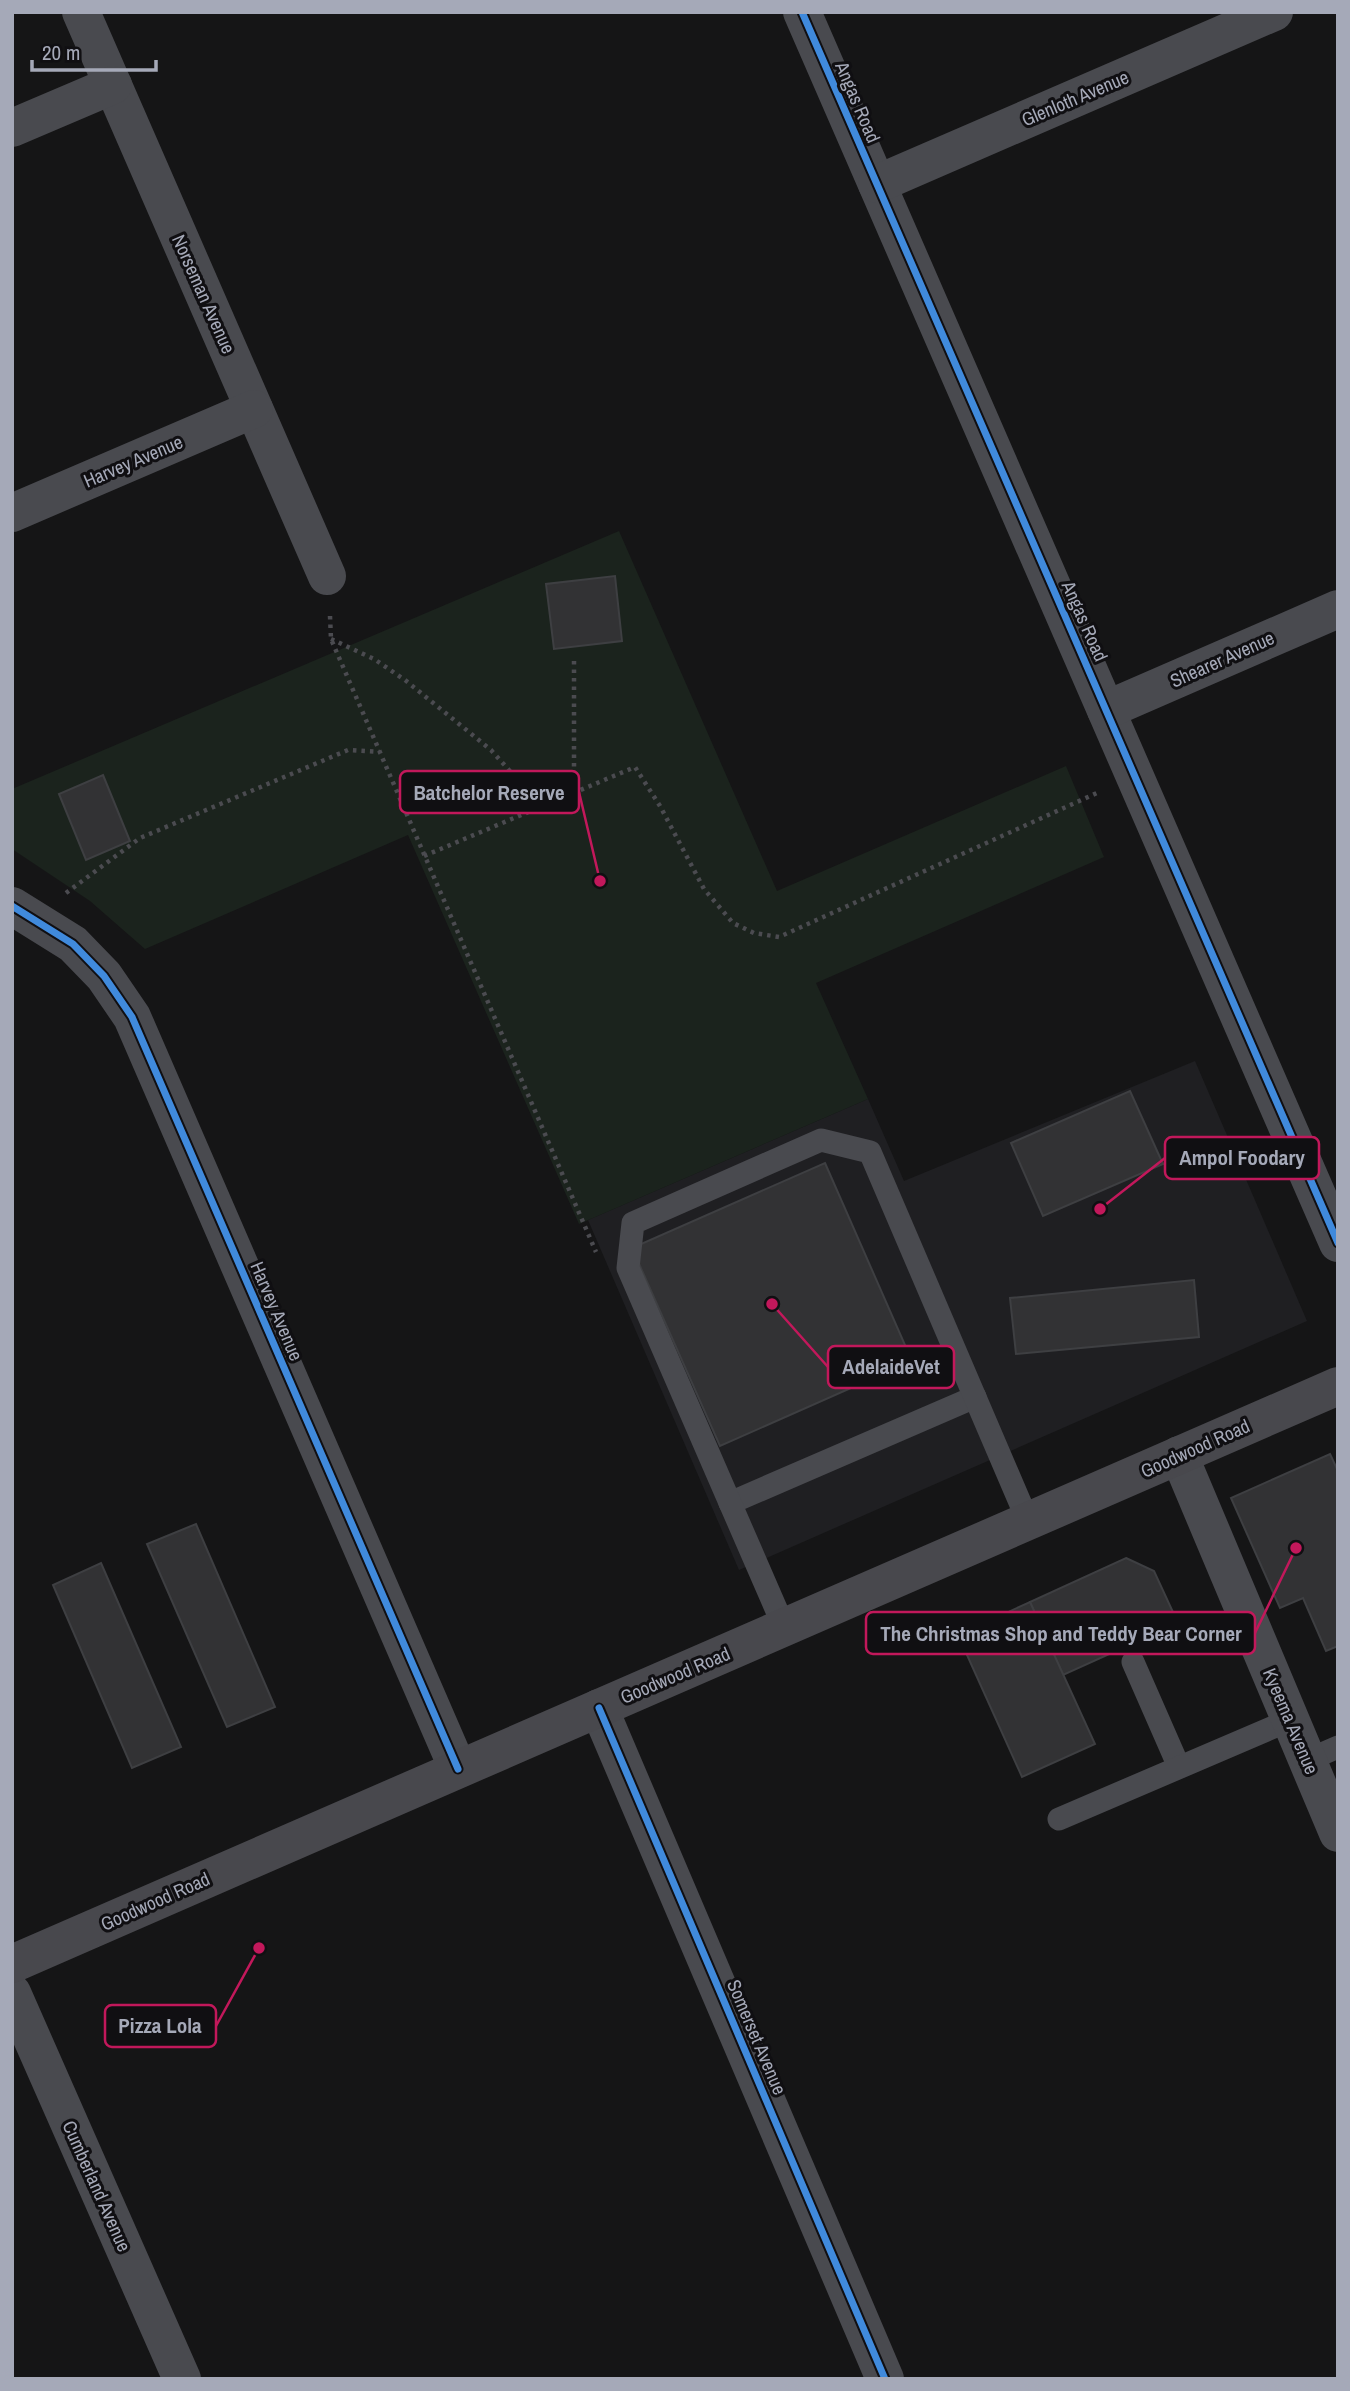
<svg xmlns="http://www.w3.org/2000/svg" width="1350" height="2391" font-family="'Archivo Narrow',sans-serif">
  <rect width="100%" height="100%" fill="#151516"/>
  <polygon fill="#1f1f22" points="1195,1061 1307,1321 739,1570 588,1220 868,1099 904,1181"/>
  <polygon fill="#1b231d" points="619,531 777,891 1066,766 1104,857 816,983 868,1099 579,1224 408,835 145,949 90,901 12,849 12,789"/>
  <g fill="#323234" stroke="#3e3f42" stroke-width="2">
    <polygon points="615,576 622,641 554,649 546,584"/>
    <polygon points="103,775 130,841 86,860 59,794"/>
    <polygon points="1130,1091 1163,1164 1043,1216 1011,1143"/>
    <polygon points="825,1163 912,1361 720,1446 632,1248"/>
    <polygon points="1194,1280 1199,1337 1016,1354 1010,1298"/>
    <polygon points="1330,1454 1338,1471 1338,1646 1326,1651 1303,1598 1280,1608 1231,1498"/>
    <polygon points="196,1524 275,1707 227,1727 147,1544"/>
    <polygon points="1126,1558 1154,1571 1178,1623 1063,1675 1030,1602"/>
    <polygon points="101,1563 181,1747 132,1768 53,1585"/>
    <polygon points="1030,1602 1095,1744 1022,1777 958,1635"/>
  </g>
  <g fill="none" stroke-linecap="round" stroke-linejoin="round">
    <g stroke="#4b4b50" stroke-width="4.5" stroke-dasharray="3.5 5" stroke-linecap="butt">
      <polyline points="330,616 331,639 596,1252"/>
      <polyline points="331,639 374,659 405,680 491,750 542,807"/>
      <polyline points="574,661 574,793"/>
      <polyline points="424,856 635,767 660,806 704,889 733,923 754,933 779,937 1099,792"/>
      <polyline points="66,893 140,838 348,750 380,752"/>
    </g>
    <g stroke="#494a4f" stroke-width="23">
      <polyline points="730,1503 975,1397"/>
      <polyline points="784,1627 628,1268 633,1223 821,1140 870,1152 1028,1521"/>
      <polyline points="1133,1662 1179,1767"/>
      <polyline points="1308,1760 1338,1747"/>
      <polyline points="1059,1819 1290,1720"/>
    </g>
    <g stroke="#494a4f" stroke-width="38">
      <polyline points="81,12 327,576"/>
      <polyline points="802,12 1338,1243"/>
      <polyline points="12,128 113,85"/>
      <polyline points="877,184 1274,12"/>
      <polyline points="12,513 254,409"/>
      <polyline points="1106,710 1338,609"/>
      <polyline points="12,906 73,944 104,976 132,1017 458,1769"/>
      <polyline points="1179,1455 1338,1833"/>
      <polyline points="599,1708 885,2379"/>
      <polyline points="12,1993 182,2379"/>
    </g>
    <polyline stroke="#48484d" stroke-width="38" points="12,1964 1338,1386"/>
    <g stroke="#100f12" stroke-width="11">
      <g id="cycleway">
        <polyline points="802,12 1338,1243"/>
        <polyline points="12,906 73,944 104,976 132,1017 458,1769"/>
        <polyline points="599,1708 885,2379"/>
      </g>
    </g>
    <use href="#cycleway" stroke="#408adc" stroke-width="7"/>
  </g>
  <g text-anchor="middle" stroke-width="6" stroke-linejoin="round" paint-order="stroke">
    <g font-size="19" fill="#a5a9b8" stroke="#100f12">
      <text transform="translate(1075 98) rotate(-23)" y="7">Glenloth Avenue</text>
      <text transform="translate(858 102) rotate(67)" y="7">Angas Road</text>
      <text transform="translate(204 294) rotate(66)" y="7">Norseman Avenue</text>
      <text transform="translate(133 461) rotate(-23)" y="7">Harvey Avenue</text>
      <text transform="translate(1085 621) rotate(66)" y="7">Angas Road</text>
      <text transform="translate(1222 659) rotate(-24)" y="7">Shearer Avenue</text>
      <text transform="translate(277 1311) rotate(67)" y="7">Harvey Avenue</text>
      <text transform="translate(1195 1448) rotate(-24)" y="7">Goodwood Road</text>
      <text transform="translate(675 1675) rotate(-23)" y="7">Goodwood Road</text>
      <text transform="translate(1291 1721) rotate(67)" y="7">Kyeema Avenue</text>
      <text transform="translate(155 1901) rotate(-24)" y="7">Goodwood Road</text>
      <text transform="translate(757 2037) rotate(67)" y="7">Somerset Avenue</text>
      <text transform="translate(97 2186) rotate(66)" y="7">Cumberland Avenue</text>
    </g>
  </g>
  <path fill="none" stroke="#c2185b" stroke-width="2.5" d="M600 881L579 792M1100 1209L1165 1158M772 1304L828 1367M1296 1548L1255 1633M259 1948L216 2026"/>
  <g fill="#c2185b" stroke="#100f12" stroke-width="2.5">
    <circle cx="600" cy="881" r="7"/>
    <circle cx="1100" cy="1209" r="7"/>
    <circle cx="772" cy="1304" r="7"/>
    <circle cx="1296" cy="1548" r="7"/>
    <circle cx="259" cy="1948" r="7"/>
  </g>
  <g fill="#100f12" stroke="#c2185b" stroke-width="2.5">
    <rect x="400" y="771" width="179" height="42" rx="7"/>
    <rect x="1165" y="1137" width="154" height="42" rx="7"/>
    <rect x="828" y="1346" width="126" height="42" rx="7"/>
    <rect x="866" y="1612" width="389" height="42" rx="7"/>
    <rect x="105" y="2005" width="111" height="42" rx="7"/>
  </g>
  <g font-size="21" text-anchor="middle" font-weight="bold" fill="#a5a9b8">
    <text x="489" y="800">Batchelor Reserve</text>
    <text x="1242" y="1165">Ampol Foodary</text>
    <text x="891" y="1374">AdelaideVet</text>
    <text x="1061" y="1641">The Christmas Shop and Teddy Bear Corner</text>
    <text x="160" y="2033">Pizza Lola</text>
  </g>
  <rect width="1350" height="2391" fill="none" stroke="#a5a9b8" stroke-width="28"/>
  <path d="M32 60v10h124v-10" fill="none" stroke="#a5a9b8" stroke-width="3.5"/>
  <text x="42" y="60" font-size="21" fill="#a5a9b8" stroke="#100f12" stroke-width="5" paint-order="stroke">20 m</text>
</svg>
